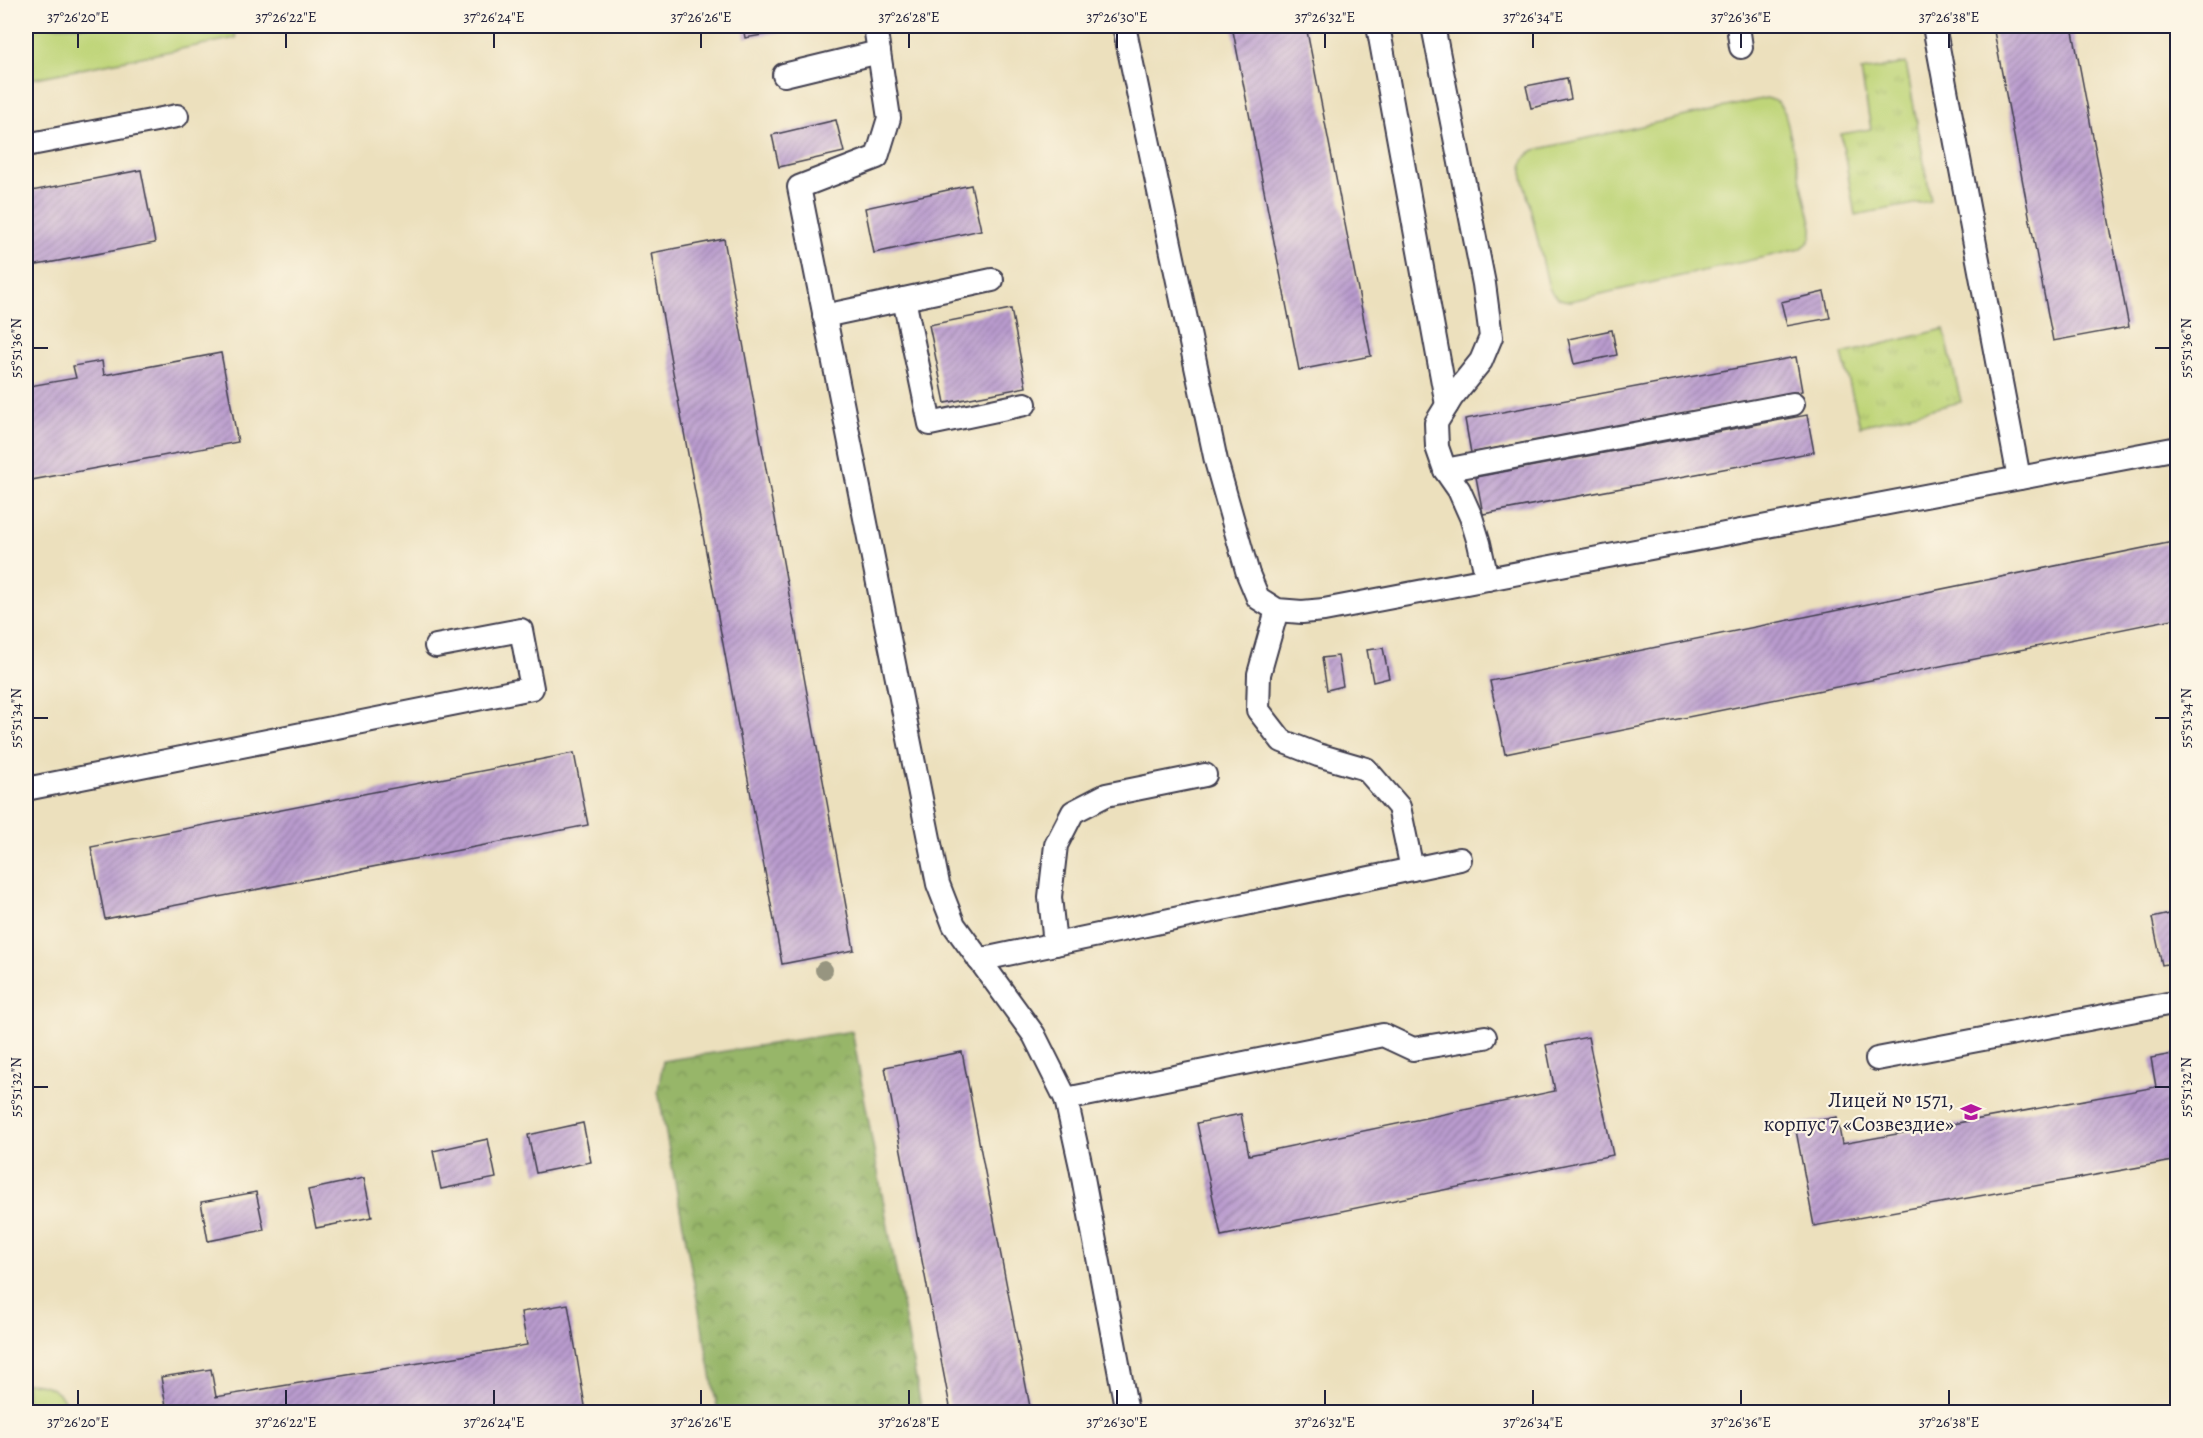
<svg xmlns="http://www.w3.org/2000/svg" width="2203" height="1438" font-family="Alegreya,serif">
  <defs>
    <pattern id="forest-crowns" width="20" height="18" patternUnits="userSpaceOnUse" patternTransform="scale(1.5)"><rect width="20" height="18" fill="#97b669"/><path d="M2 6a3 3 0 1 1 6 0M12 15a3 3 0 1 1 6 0" fill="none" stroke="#7b9458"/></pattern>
    <pattern id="park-tufts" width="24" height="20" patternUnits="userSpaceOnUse" patternTransform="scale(1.5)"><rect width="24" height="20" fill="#bfd579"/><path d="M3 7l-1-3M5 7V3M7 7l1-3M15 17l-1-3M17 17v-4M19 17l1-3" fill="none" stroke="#a4b76a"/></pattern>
    <pattern id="building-hatch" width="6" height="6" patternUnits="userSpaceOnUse" patternTransform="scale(1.5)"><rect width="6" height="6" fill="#b99bce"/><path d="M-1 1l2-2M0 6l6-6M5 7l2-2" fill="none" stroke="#967ea8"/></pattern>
  </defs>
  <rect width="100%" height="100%" fill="#fcf5e5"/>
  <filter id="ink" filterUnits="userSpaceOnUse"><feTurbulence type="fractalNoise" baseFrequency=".0167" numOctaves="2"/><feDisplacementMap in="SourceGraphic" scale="12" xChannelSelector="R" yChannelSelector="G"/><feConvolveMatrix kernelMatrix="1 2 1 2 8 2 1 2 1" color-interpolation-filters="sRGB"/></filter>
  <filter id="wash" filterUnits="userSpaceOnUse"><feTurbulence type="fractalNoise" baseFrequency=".008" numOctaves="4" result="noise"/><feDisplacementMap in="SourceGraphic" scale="24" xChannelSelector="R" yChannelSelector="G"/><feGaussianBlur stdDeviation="1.35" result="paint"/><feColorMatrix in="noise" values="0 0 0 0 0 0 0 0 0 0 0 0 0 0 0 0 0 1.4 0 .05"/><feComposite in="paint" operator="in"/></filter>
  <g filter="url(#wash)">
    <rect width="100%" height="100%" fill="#ece0bd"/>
    <g fill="#bfd579" stroke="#707c5a" stroke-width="1.5">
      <polygon points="26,26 233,26 236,38 26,80"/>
      <path d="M 1766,98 C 1776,100 1780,104 1785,113 L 1812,227 C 1813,238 1810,243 1800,249 L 1570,301 C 1559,300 1554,297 1549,288 L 1522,173 C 1522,161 1524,156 1535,150 Z"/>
      <path d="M 26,1383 C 50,1383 61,1391 71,1412 L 26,1412 Z"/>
    </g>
    <polygon fill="url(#forest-crowns)" stroke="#5c6c52" stroke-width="1.5" points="852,1031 922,1412 718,1412 658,1091 663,1061"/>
    <g fill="url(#park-tufts)" stroke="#707c5a" stroke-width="1.5">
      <polygon points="1906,63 1931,201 1855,215 1841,134 1871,129 1861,71"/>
      <polygon points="1944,329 1961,402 1860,426 1842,354"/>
    </g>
    <g id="blocks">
      <g fill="url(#building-hatch)">
        <polygon points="743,26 808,26 808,27 745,38"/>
        <polygon points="1232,26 1306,26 1371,356 1299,370"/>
        <polygon points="1993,26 2072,26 2129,327 2053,341"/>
        <polygon points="1567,78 1571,99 1531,108 1526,86"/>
        <polygon points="836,120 844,152 779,167 772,135"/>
        <polygon points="141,170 155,243 26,267 26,192"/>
        <polygon points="971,185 981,230 874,253 865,208"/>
        <polygon points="724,239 854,950 782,964 651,253"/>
        <polygon points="1824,292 1830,318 1787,326 1781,302"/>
        <polygon points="1011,309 1026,387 945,403 929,325"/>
        <polygon points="1612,330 1617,355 1574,364 1568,339"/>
        <polygon points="221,353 238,442 26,481 26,366 30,386 76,378 73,366 102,361 104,375"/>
        <polygon points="1796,357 1802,391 1471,453 1465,419"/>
        <polygon points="1807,415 1814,452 1483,514 1476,477"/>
        <polygon points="2178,541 2178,618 1505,754 1490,681"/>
        <polygon points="1383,648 1389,678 1373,682 1367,650"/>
        <polygon points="1338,656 1343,686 1327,690 1322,658"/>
        <polygon points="574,753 588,825 105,919 91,847"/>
        <polygon points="2178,912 2178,962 2162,965 2152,918"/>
        <polygon points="1588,1037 1613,1155 1221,1236 1197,1123 1241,1114 1249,1155 1555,1091 1546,1045"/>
        <polygon points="962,1052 974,1115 1031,1412 951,1412 885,1067"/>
        <polygon points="2178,1053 2178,1160 1814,1226 1795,1125 1837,1117 1842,1144 2156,1087 2151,1058"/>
        <polygon points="583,1123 591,1162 536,1173 528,1135"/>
        <polygon points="488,1139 496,1178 441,1189 433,1151"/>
        <polygon points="364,1178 372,1217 316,1228 308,1190"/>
        <polygon points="256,1192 264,1230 208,1241 201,1202"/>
        <polygon points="568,1304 586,1412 167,1412 161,1377 211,1369 216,1397 527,1345 521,1312"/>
      </g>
    </g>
  </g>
  <g filter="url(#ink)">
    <use href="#blocks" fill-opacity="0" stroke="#403e4e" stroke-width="1.5"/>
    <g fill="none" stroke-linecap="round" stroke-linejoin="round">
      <g stroke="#403e4e" stroke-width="26">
        <g id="service">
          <polyline points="875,26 889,118 877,157 799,187 938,884 954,925 1034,1035 1066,1099 1081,1167 1127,1412"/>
          <polyline points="1124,26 1216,461 1248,574 1258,598 1277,610 1302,612 1324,610 2178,448"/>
          <polyline points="1378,26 1447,405"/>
          <polyline points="1433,26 1484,284 1491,337 1481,361 1452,397 1436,423 1437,447 1445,470 1459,490 1471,517 1479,543 1487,579"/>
          <polyline points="1738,26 1741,47"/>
          <polyline points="1934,26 2019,478"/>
          <polyline points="784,75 879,52"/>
          <polyline points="26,145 177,116"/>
          <polyline points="904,299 992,280"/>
          <polyline points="824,316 904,299 930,424 1025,404"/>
          <polyline points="1445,470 1793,404"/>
          <polyline points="1277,610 1259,674 1258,710 1282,741 1318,755 1366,769 1399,807 1412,869"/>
          <polyline points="26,789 532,688 521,630 436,646"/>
          <polyline points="1055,944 1050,897 1056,845 1073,812 1106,795 1205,775"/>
          <polyline points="979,960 1460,859"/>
          <polyline points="1877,1059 2178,1002"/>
          <polyline points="1066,1099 1383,1035 1413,1049 1485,1037"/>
        </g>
      </g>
      <use href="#service" stroke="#fff" stroke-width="22"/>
    </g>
    <circle fill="#979580" cx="824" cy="970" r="9"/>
  </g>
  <path fill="none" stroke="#22223b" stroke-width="2" d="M 78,33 L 78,48M 286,33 L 286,48M 494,33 L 494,48M 701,33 L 701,48M 909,33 L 909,48M 1117,33 L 1117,48M 1325,33 L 1325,48M 1533,33 L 1533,48M 1741,33 L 1741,48M 1949,33 L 1949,48M 33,348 L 48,348M 2155,348 L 2170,348M 33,718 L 48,718M 2155,718 L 2170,718M 33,1087 L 48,1087M 2155,1087 L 2170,1087M 78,1390 L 78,1405M 286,1390 L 286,1405M 494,1390 L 494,1405M 701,1390 L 701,1405M 909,1390 L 909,1405M 1117,1390 L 1117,1405M 1325,1390 L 1325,1405M 1533,1390 L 1533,1405M 1741,1390 L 1741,1405M 1949,1390 L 1949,1405"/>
  <defs>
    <g id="school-bare" transform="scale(1.62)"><path d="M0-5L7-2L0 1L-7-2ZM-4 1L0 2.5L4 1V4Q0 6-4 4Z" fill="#b5179e" stroke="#fcf5e5" stroke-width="2.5" paint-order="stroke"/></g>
  </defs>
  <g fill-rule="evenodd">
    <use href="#school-bare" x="1971" y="1112"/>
  </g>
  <g text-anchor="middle" stroke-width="4.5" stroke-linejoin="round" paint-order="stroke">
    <g font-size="21" fill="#22223b" stroke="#fcf5e5" text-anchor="end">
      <text x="1954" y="1107">Лицей № 1571,<tspan x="1954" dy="24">корпус 7 «Созвездие»</tspan></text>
    </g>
  </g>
  <rect width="2203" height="1438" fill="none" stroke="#fcf5e5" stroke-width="66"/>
  <rect x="33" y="33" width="2137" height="1372" fill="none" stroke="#22223b" stroke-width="2"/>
  <g font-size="15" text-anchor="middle" fill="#22223b">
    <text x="78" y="22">37°26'20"E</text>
    <text x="286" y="22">37°26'22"E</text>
    <text x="494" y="22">37°26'24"E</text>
    <text x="701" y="22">37°26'26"E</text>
    <text x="909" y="22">37°26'28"E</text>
    <text x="1117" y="22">37°26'30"E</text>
    <text x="1325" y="22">37°26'32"E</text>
    <text x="1533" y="22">37°26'34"E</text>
    <text x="1741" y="22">37°26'36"E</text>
    <text x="1949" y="22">37°26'38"E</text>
    <text transform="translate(16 348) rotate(-90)" y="5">55°51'36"N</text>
    <text transform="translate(2186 348) rotate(-90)" y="5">55°51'36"N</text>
    <text transform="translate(16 718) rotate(-90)" y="5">55°51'34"N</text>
    <text transform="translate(2186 718) rotate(-90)" y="5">55°51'34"N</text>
    <text transform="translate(16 1087) rotate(-90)" y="5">55°51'32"N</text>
    <text transform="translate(2186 1087) rotate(-90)" y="5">55°51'32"N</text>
    <text x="78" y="1427">37°26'20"E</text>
    <text x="286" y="1427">37°26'22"E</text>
    <text x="494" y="1427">37°26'24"E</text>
    <text x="701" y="1427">37°26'26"E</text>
    <text x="909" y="1427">37°26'28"E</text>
    <text x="1117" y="1427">37°26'30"E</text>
    <text x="1325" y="1427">37°26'32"E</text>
    <text x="1533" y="1427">37°26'34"E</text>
    <text x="1741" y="1427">37°26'36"E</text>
    <text x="1949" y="1427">37°26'38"E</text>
  </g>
</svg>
